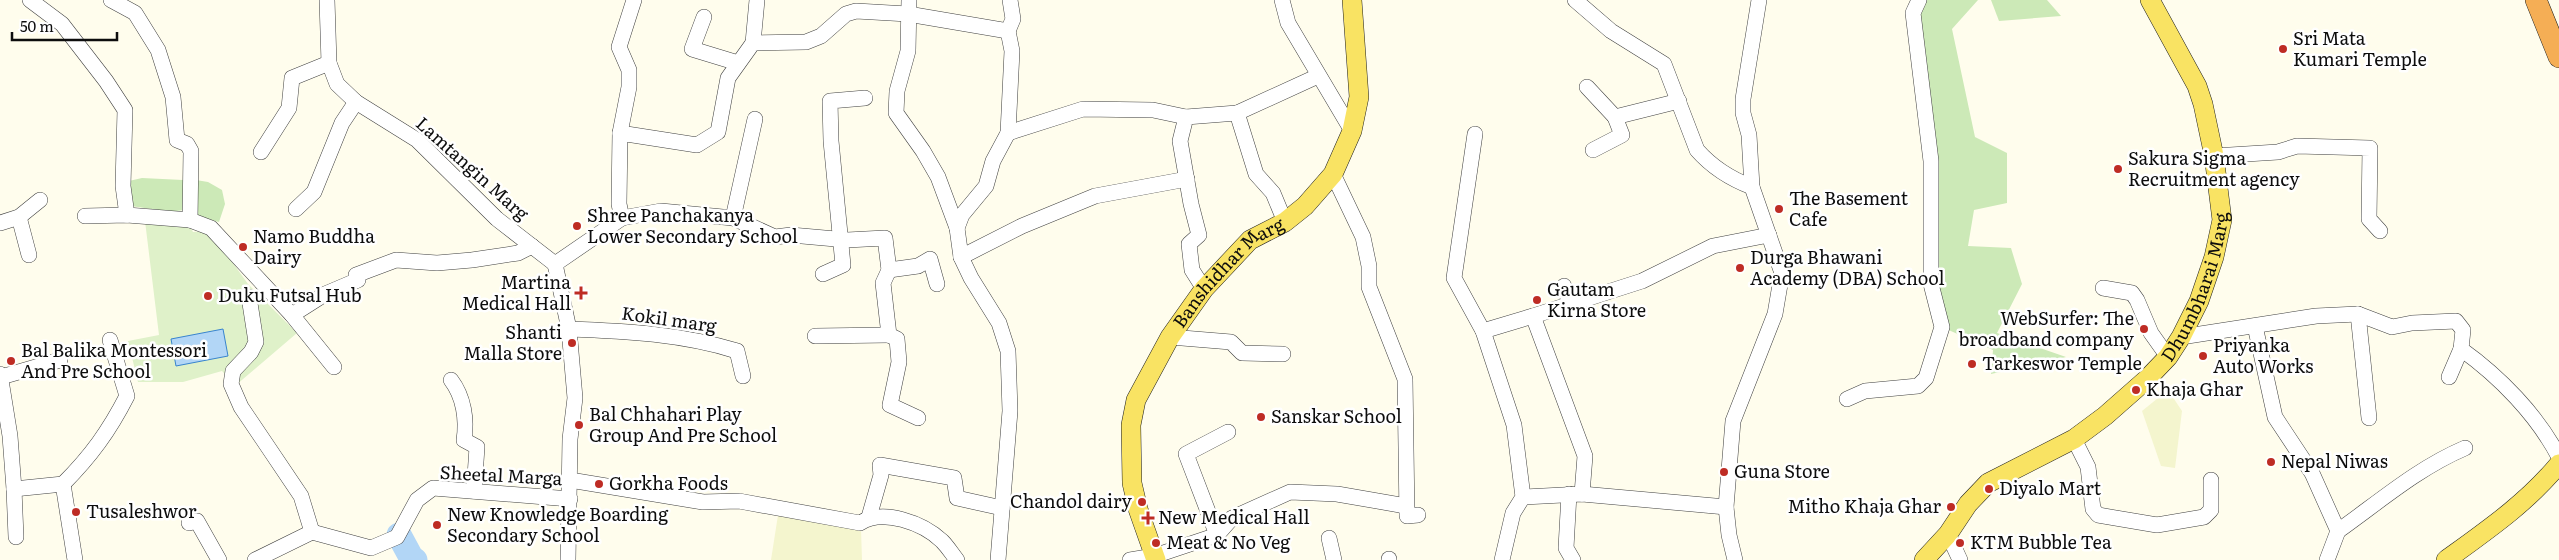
<svg xmlns="http://www.w3.org/2000/svg" width="2559" height="560" font-family="Literata,serif">
  <rect width="100%" height="100%" fill="#fffded"/>
  <g fill="#f4f5ce">
    <polygon points="2168,390 2182,411 2175,468 2161,466 2142,411"/>
    <polygon points="778,515 861,529 862,560 771,560"/>
  </g>
  <g fill="#cce9b7">
    <polygon points="1918,0 1978,0 1952,29 1975,137 2007,153 2007,203 1974,210 1968,246 2011,248 2022,284 1997,333 2066,357 1991,374 1993,350 1942,327 1932,289"/>
    <polygon points="1991,0 2047,0 2061,16 1999,21"/>
    <polygon points="142,178 183,180 183,210 172,212 131,206 129,181"/>
    <polygon points="196,180 208,182 222,190 225,204 219,222 195,216"/>
  </g>
  <polygon fill="#dff1c9" points="186,220 193,232 210,231 248,284 297,333 236,385 222,371 183,382 138,382 128,341 159,335 145,221"/>
  <polygon fill="#b2d6f6" stroke="#3884ce" points="223,329 228,356 176,366 171,339"/>
  <g fill="none" stroke-linecap="round" stroke-linejoin="round">
    <polyline stroke="#b2d6f6" stroke-width="25" points="399,535 412,559 415,560"/>
    <g stroke="#404040" stroke-width="16">
      <g id="minor">
        <polyline points="30,0 62,24 106,81 125,110 123,186 127,215"/>
        <polyline points="111,0 135,13 158,50 173,97 177,140 187,144 191,151 190,220 211,228 292,315 334,367"/>
        <polyline points="327,0 329,63 337,84 356,102 417,140 497,219 555,264"/>
        <polyline points="909,0 908,51 897,91 896,113 923,151 938,177 957,228 961,257 971,278 999,323 1008,351 1010,411 998,560"/>
        <polyline points="1282,0 1288,23 1352,131"/>
        <path d="M 1575,0 L 1611,31 L 1664,64 L 1697,150 C 1711,166 1731,179 1752,187"/>
        <polyline points="704,17 692,49 738,63"/>
        <polyline points="753,43 757,0"/>
        <polyline points="1587,87 1615,117 1679,101"/>
        <polyline points="620,133 629,87 629,70 619,47 634,0"/>
        <polyline points="1008,133 1083,109 1153,110 1186,117"/>
        <polyline points="1475,134 1454,278 1483,331 1514,425 1523,497 1513,513 1502,560"/>
        <polyline points="1593,150 1622,135 1615,117"/>
        <polyline points="261,152 289,108 292,78 329,63"/>
        <polyline points="2214,156 2278,152 2297,146 2370,148 2369,219 2380,231"/>
        <polyline points="1333,174 1363,237 1369,266 1369,287 1405,379 1407,516 1418,515"/>
        <polyline points="296,209 314,192 342,123 356,102"/>
        <polyline points="85,216 127,215 190,220"/>
        <polyline points="19,217 29,255"/>
        <polyline points="622,218 661,211 733,218 775,237 791,235 847,240 885,238 889,270 883,283 889,335 897,339 899,362 890,405 918,418"/>
        <polyline points="733,218 755,119"/>
        <polyline points="1285,222 1273,193 1256,174 1237,113 1318,76"/>
        <polyline points="0,223 19,217 40,200"/>
        <polyline points="957,228 962,215 986,186 993,161 1008,133 1012,51 1008,31"/>
        <polyline points="961,257 1022,226 1095,196 1187,179"/>
        <polyline points="555,264 622,218 619,204 620,133 697,145 718,132 728,78 753,43 806,42 821,36 846,14 856,11 908,14 1008,31 1013,19 1010,0"/>
        <polyline points="555,264 569,329 575,398 570,439 568,560"/>
        <polyline points="889,270 918,266 930,259 937,284"/>
        <polyline points="823,274 843,265 831,141 830,101 865,98"/>
        <polyline points="1564,286 1570,304"/>
        <polyline points="2103,288 2132,293 2137,300 2151,333 2168,357"/>
        <polyline points="1204,289 1192,270 1189,244 1199,235 1191,204 1180,141 1186,117 1237,113"/>
        <polyline points="249,297 256,342 251,352 233,371 231,384 241,407 301,496 312,532"/>
        <polyline points="2358,314 2369,418"/>
        <polyline points="292,315 325,294 358,280 356,275 396,260 437,263 472,260 518,253 532,246"/>
        <polyline points="1533,316 1642,281 1713,246 1769,235"/>
        <polyline points="2255,326 2275,417 2312,473 2338,531 2327,560"/>
        <path d="M 569,329 C 626,331 683,334 737,351 L 743,376"/>
        <polyline points="1483,331 1533,316 1585,456 1582,494"/>
        <polyline points="815,336 889,335"/>
        <polyline points="1170,337 1231,342 1242,353 1283,354"/>
        <path d="M 2181,337 L 2316,316 L 2358,314 L 2392,327 L 2412,323 L 2456,321 L 2463,330 L 2461,349 C 2500,377 2537,415 2559,457"/>
        <polyline points="0,374 10,436 14,489 63,484 75,560"/>
        <polyline points="1,377 60,360"/>
        <polyline points="2449,377 2461,349"/>
        <path d="M 451,380 C 464,397 467,420 464,440 L 477,447 L 474,491"/>
        <polyline points="1847,399 1865,391 1918,386 1926,378 1942,327 1931,284 1931,161 1913,13 1919,0"/>
        <polyline points="2074,439 2088,467 2093,509 2098,515 2157,525 2204,517 2211,510 2211,480"/>
        <path d="M 570,480 L 703,502 L 739,501 L 860,523 C 883,508 923,523 942,541 C 948,547 952,554 957,560"/>
        <path d="M 63,484 C 91,456 109,431 127,396 L 110,340"/>
        <polyline points="14,489 16,537"/>
        <polyline points="1569,494 1566,548 1573,560"/>
        <polyline points="1523,497 1582,494 1726,507"/>
        <polyline points="869,517 881,475 880,465 954,478 957,498 1002,508"/>
        <polyline points="189,523 197,521 219,560"/>
        <path d="M 2338,531 C 2379,502 2418,468 2465,448"/>
        <polyline points="1948,534 1960,560"/>
        <polyline points="1217,535 1186,454 1228,432"/>
        <polyline points="1329,538 1334,560"/>
        <polyline points="1389,559 1389,560"/>
        <polyline points="255,560 312,532 371,548 397,537 417,500 433,488 570,499"/>
        <polyline points="1130,560 1154,556 1217,535 1232,518 1290,492 1337,494 1406,506"/>
        <polyline points="1735,560 1729,535 1726,507 1733,421 1775,314 1782,273 1752,187 1749,135 1743,113 1743,99 1759,0"/>
      </g>
    </g>
    <g stroke="#1e1e1e" stroke-width="20">
      <g id="major">
        <path id="s1" d="M 1156,560 L 1138,509 L 1132,483 L 1131,425 L 1136,400 L 1170,337 L 1204,289 L 1250,240 L 1285,222 L 1305,206 L 1333,174 L 1352,131 L 1359,97 L 1352,0"/>
        <path id="s2" d="M 1924,560 L 1948,534 L 1968,504 L 1988,483 L 2074,439 L 2105,416 L 2147,379 L 2168,357 L 2181,337 L 2199,301 L 2214,257 L 2222,220 L 2214,156 L 2203,104 L 2197,86 L 2150,0"/>
        <path d="M 2446,560 C 2486,531 2527,503 2559,464"/>
      </g>
    </g>
    <g stroke="#1e1e1e" stroke-width="22">
      <polyline id="highway" points="2536,0 2559,57"/>
    </g>
    <use href="#minor" stroke="#fff" stroke-width="15"/>
    <use href="#major" stroke="#f9e363" stroke-width="19"/>
    <use href="#highway" stroke="#f5ae55" stroke-width="21"/>
  </g>
  <g fill="#be2c24" stroke="#fff" stroke-width="2">
    <circle cx="2283" cy="49" r="5"/>
    <circle cx="2118" cy="169" r="5"/>
    <circle cx="1779" cy="209" r="5"/>
    <circle cx="577" cy="226" r="5"/>
    <circle cx="243" cy="247" r="5"/>
    <circle cx="1740" cy="268" r="5"/>
    <path d="M578.5 285.5h5v5h5v5h-5v5h-5v-5h-5v-5h5z"/>
    <circle cx="208" cy="296" r="5"/>
    <circle cx="1537" cy="300" r="5"/>
    <circle cx="2144" cy="329" r="5"/>
    <circle cx="572" cy="343" r="5"/>
    <circle cx="2203" cy="356" r="5"/>
    <circle cx="11" cy="361" r="5"/>
    <circle cx="1972" cy="364" r="5"/>
    <circle cx="2136" cy="390" r="5"/>
    <circle cx="1261" cy="417" r="5"/>
    <circle cx="579" cy="425" r="5"/>
    <circle cx="2271" cy="462" r="5"/>
    <circle cx="1724" cy="472" r="5"/>
    <circle cx="599" cy="484" r="5"/>
    <circle cx="1989" cy="489" r="5"/>
    <circle cx="1142" cy="502" r="5"/>
    <circle cx="1951" cy="507" r="5"/>
    <circle cx="76" cy="512" r="5"/>
    <path d="M1145.5 510.5h5v5h5v5h-5v5h-5v-5h-5v-5h5z"/>
    <circle cx="437" cy="525" r="5"/>
    <circle cx="1156" cy="543" r="5"/>
    <circle cx="1960" cy="543" r="5"/>
  </g>
  <g text-anchor="middle" stroke-width="5" stroke-linejoin="round" paint-order="stroke">
    <g font-size="18" fill="#0d0d0d" stroke="#fff" text-anchor="start">
      <text x="2293" y="45">Sri Mata<tspan x="2293" dy="21">Kumari Temple</tspan></text>
      <text x="2128" y="165">Sakura Sigma<tspan x="2128" dy="21">Recruitment agency</tspan></text>
      <text x="1789" y="205">The Basement<tspan x="1789" dy="21">Cafe</tspan></text>
      <text x="587" y="222">Shree Panchakanya<tspan x="587" dy="21">Lower Secondary School</tspan></text>
      <text x="253" y="243">Namo Buddha<tspan x="253" dy="21">Dairy</tspan></text>
      <text x="1750" y="264">Durga Bhawani<tspan x="1750" dy="21">Academy (DBA) School</tspan></text>
      <text x="571" y="289" text-anchor="end">Martina<tspan x="571" dy="21">Medical Hall</tspan></text>
      <text x="1547" y="296">Gautam<tspan x="1547" dy="21">Kirna Store</tspan></text>
      <text x="218" y="302">Duku Futsal Hub</text>
      <text x="2134" y="325" text-anchor="end">WebSurfer: The<tspan x="2134" dy="21">broadband company</tspan></text>
      <text x="562" y="339" text-anchor="end">Shanti<tspan x="562" dy="21">Malla Store</tspan></text>
      <text x="2213" y="352">Priyanka<tspan x="2213" dy="21">Auto Works</tspan></text>
      <text x="21" y="357">Bal Balika Montessori<tspan x="21" dy="21">And Pre School</tspan></text>
      <text x="1982" y="370">Tarkeswor Temple</text>
      <text x="2146" y="396">Khaja Ghar</text>
      <text x="589" y="421">Bal Chhahari Play<tspan x="589" dy="21">Group And Pre School</tspan></text>
      <text x="1271" y="423">Sanskar School</text>
      <text x="2281" y="468">Nepal Niwas</text>
      <text x="1734" y="478">Guna Store</text>
      <text x="609" y="490">Gorkha Foods</text>
      <text x="1999" y="495">Diyalo Mart</text>
      <text x="1132" y="508" text-anchor="end">Chandol dairy</text>
      <text x="1941" y="513" text-anchor="end">Mitho Khaja Ghar</text>
      <text x="86" y="518">Tusaleshwor</text>
      <text x="447" y="521">New Knowledge Boarding<tspan x="447" dy="21">Secondary School</tspan></text>
      <text x="1158" y="524">New Medical Hall</text>
      <text x="1166" y="549">Meat &amp; No Veg</text>
      <text x="1970" y="549">KTM Bubble Tea</text>
    </g>
    <g font-size="18" fill="#0d0d0d" stroke="#fff">
      <text transform="translate(472 169) rotate(42)" y="6">Lamtangin Marg</text>
      <text dy="6" stroke="none"><textPath href="#s1" startOffset="324">Banshidhar Marg</textPath></text>
      <text dy="6" stroke="none"><textPath href="#s2" startOffset="398">Dhumbharai Marg</textPath></text>
      <text transform="translate(669 320) rotate(8)" y="6">Kokil marg</text>
      <text transform="translate(501 476) rotate(3)" y="6">Sheetal Marga</text>
    </g>
  </g>
  <path d="M12 32v8h105v-8" fill="none" stroke="#0d0d0d" stroke-width="2.5"/>
  <text x="20" y="32" font-size="15" fill="#0d0d0d" stroke="#ffffff" stroke-width="4" paint-order="stroke">50 m</text>
</svg>
